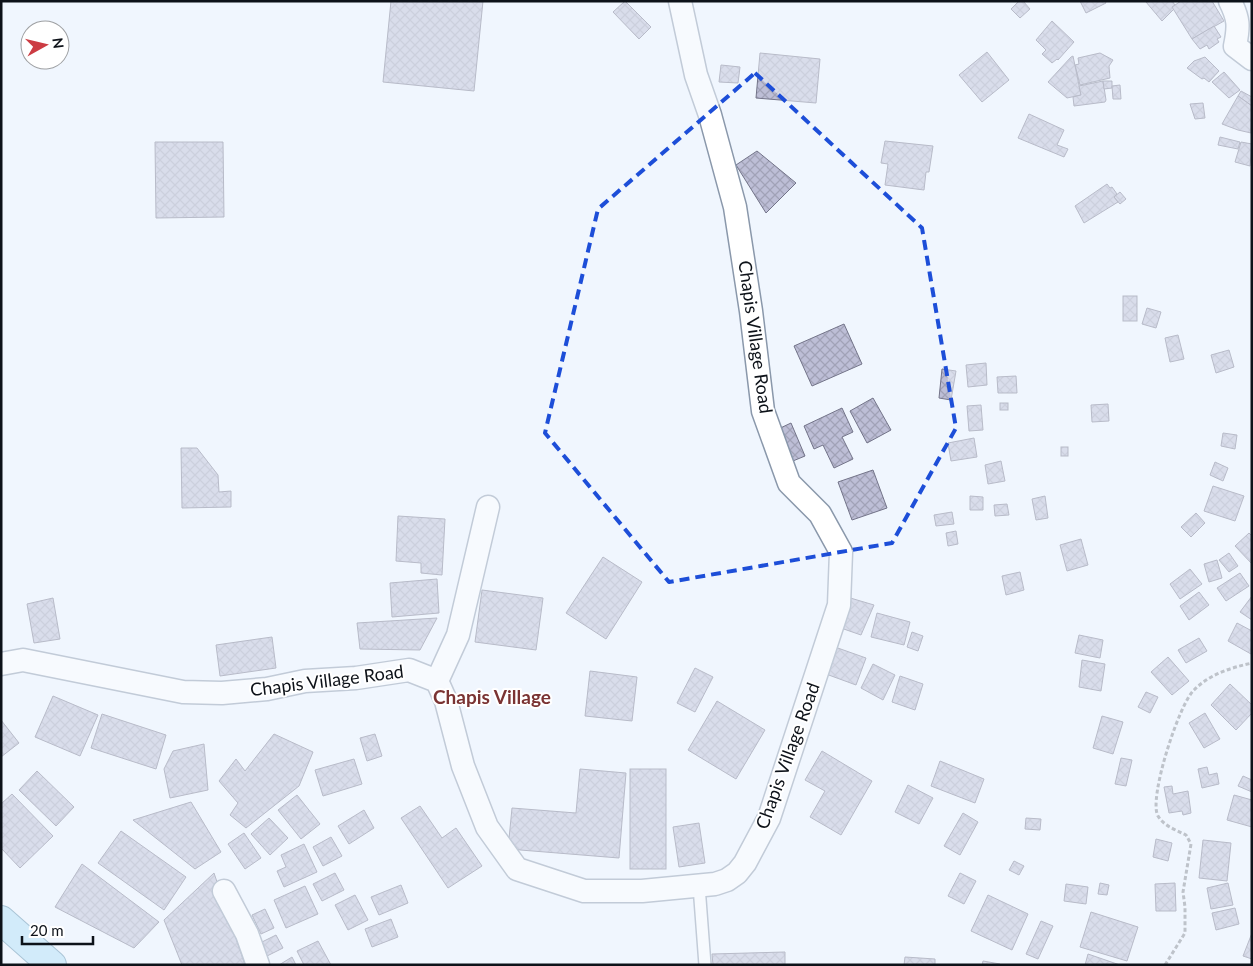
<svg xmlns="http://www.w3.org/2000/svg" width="1253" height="966" font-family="Lato,sans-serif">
  <defs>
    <pattern id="building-cross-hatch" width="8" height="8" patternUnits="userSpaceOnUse" patternTransform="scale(1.25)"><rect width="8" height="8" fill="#bdbed6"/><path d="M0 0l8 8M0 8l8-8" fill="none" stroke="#a1a2b7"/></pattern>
  </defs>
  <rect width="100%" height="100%" fill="#f0f6fe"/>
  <g fill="url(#building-cross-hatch)" stroke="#737489">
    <polygon points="391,1 483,1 474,91 383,82"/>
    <polygon points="625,1 651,27 639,39 613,12"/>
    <polygon points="1019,1 1023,1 1030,9 1020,18 1011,9"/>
    <polygon points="1080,1 1105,1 1106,3 1086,13"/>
    <polygon points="1147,1 1172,1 1175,5 1173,8 1174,9 1162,21 1146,2"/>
    <polygon points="1181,1 1212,1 1224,21 1192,39 1172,7"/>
    <polygon points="1052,21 1074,42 1058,60 1057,59 1052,63 1042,54 1046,50 1036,40"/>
    <polygon points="1214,26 1221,37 1217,39 1219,42 1209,49 1207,45 1200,49 1192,39"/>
    <polygon points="987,52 1009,80 982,102 959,75"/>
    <polygon points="760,53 820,59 816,103 756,98"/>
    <polygon points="1100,53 1113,60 1109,66 1110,78 1080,85 1075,65 1079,64 1078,58"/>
    <polygon points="1073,56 1081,95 1067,98 1048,82 1071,57"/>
    <polygon points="1205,57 1219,71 1209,82 1204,78 1202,79 1187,68 1194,61"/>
    <polygon points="721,65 740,67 738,83 719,82"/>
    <polygon points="1224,72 1240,90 1229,98 1212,82"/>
    <polygon points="1103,81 1106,100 1105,102 1074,106 1073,97 1081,95 1079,86"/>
    <polygon points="1103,81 1112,81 1112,88 1104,89"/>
    <polygon points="1120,85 1121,99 1113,99 1112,86"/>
    <polygon points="1241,91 1252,97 1252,106 1238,96"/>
    <polygon points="1238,96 1252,106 1251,133 1238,130 1222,124"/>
    <polygon points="1203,103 1205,118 1195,119 1190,104"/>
    <polygon points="1029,114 1064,130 1057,145 1068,149 1064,157 1018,138"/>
    <polygon points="1220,137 1240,142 1238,149 1218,145"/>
    <polygon points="885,141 933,146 929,172 926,172 924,190 885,185 888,164 881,163"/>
    <polygon points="155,142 223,142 224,217 156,218"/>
    <polygon points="1241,142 1252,144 1250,166 1235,162"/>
    <polygon points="757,151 796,183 766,213 736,165"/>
    <polygon points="1107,184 1110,188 1112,187 1117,194 1114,197 1118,202 1084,223 1075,206"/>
    <polygon points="1120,192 1126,199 1120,204 1114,197"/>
    <rect x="1123" y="296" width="14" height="25"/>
    <polygon points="1147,308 1161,312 1156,328 1142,324"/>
    <polygon points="844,324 862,364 812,386 794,346"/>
    <polygon points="1178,335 1184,359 1170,362 1165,338"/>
    <polygon points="1229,350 1234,367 1216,373 1211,355"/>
    <polygon points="986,363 987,385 968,387 966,365"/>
    <polygon points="942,369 956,371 951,400 939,398"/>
    <polygon points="1016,376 1017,393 998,393 997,377"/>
    <polygon points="873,398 891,430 867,443 850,411"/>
    <rect x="1000" y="403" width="8" height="7"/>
    <polygon points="1108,404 1109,421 1092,422 1091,405"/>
    <polygon points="981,405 983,430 969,431 967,406"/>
    <polygon points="842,408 853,432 842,437 853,459 834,468 823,445 814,449 804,426"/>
    <polygon points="791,423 805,456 788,463 774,431"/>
    <polygon points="1223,433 1237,435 1235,449 1221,446"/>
    <polygon points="974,438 977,457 951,461 948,443"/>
    <rect x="1061" y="447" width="7" height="9"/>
    <polygon points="181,448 197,448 218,475 219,492 231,491 231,507 182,508"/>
    <polygon points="1001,461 1005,481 988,484 985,465"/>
    <polygon points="1215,462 1228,468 1223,481 1210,475"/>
    <polygon points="873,470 887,508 852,520 838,482"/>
    <polygon points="1213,486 1244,496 1235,521 1204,511"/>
    <polygon points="970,496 983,497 983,510 970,510"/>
    <polygon points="1045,496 1048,518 1036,520 1032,499"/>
    <polygon points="1007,504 1009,515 995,516 994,505"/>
    <polygon points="952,512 954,524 936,526 934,515"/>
    <polygon points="1196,513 1205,523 1191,537 1181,527"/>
    <polygon points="398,516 445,519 442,575 421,573 421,563 396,561"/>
    <polygon points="956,531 958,544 948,546 946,533"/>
    <polygon points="1249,533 1252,536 1252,564 1235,546"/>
    <polygon points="1081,539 1088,565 1067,571 1060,545"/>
    <polygon points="1229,553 1238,566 1229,572 1219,560"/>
    <polygon points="603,557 642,582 606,639 566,613"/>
    <polygon points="1217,560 1222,578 1209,582 1204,564"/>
    <polygon points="1190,569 1202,584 1180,599 1170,584"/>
    <polygon points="1020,572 1024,590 1006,595 1002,576"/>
    <polygon points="1240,573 1249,586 1226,601 1217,588"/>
    <polygon points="437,579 439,613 392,617 390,583"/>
    <polygon points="482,590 543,598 536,650 475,642"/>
    <polygon points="1199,592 1209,605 1189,620 1180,606"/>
    <polygon points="1252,596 1252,620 1240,612"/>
    <polygon points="847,597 874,605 861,635 838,627"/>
    <polygon points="53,598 60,639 34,643 27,604"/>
    <polygon points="877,613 910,622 904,645 871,637"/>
    <polygon points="437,618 420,650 360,649 357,623"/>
    <polygon points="1237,623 1252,631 1251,654 1228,641"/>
    <polygon points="912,632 923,636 918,651 907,647"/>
    <polygon points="1079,635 1103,640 1100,658 1075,653"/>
    <polygon points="272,637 276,668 220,676 216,645"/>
    <polygon points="1199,638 1207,651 1186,663 1178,650"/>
    <polygon points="835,647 866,658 856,685 826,674"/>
    <polygon points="1168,657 1189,681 1172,695 1151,672"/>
    <polygon points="1082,660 1105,664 1101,691 1079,687"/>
    <polygon points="873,664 895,675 883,700 861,688"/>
    <polygon points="695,668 713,677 695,712 677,703"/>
    <polygon points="590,671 637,677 632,721 585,716"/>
    <polygon points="900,676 923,684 915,710 892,702"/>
    <polygon points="1230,684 1252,705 1252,713 1236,730 1211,705"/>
    <polygon points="1146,692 1158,697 1150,713 1138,707"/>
    <polygon points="53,696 98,715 80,756 35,737"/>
    <polygon points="717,701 765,730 736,779 688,750"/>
    <polygon points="1205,713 1220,739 1204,748 1189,723"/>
    <polygon points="102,714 166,735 156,769 91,748"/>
    <polygon points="1102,716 1123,722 1113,754 1093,748"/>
    <polygon points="1,720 19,743 1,757"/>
    <polygon points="274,734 313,752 299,786 246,828 230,815 238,803 219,781 236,759 245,771"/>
    <polygon points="375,734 382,756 367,761 360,738"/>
    <polygon points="204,744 208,790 170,798 164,769 173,751"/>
    <polygon points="822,751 872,781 841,835 810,817 825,791 805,780"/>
    <polygon points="1121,758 1132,760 1126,786 1115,784"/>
    <polygon points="354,759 362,784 323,796 315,770"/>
    <polygon points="940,761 984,779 975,803 931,786"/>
    <polygon points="1207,767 1209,775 1217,773 1219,784 1202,788 1198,769"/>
    <polygon points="580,769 626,773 619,858 508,849 512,808 576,813"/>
    <rect x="630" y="769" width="36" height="100"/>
    <polygon points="37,771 74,807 56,826 19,790"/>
    <polygon points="1243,776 1252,780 1252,792 1238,786"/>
    <polygon points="908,785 933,798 919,824 895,812"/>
    <polygon points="1172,786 1173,794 1188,791 1191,813 1183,815 1182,811 1169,813 1164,787"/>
    <polygon points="12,794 53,836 20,868 1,848 1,804"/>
    <polygon points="297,795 320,824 301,839 278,810"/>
    <polygon points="1234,795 1252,800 1252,827 1227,820"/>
    <polygon points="191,802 221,852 195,869 133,820"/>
    <polygon points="420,806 442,838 456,828 482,866 448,888 401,818"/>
    <polygon points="364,810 374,828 349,844 338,826"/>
    <polygon points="963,813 978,822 960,855 944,846"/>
    <polygon points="269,818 288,838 270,855 251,834"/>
    <polygon points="1026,818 1041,819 1040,830 1025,829"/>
    <polygon points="699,823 705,863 679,867 673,827"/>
    <polygon points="121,831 186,877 164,910 98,863"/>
    <polygon points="244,833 261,858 245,869 228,844"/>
    <polygon points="331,837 342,856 323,866 313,847"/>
    <polygon points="1156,839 1172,843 1168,861 1153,857"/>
    <polygon points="1203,840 1231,843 1227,881 1199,878"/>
    <polygon points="304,844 317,872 284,887 277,871 286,867 281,855"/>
    <polygon points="1014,861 1024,866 1019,875 1009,870"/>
    <polygon points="82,864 159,922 134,948 55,907"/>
    <polygon points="214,873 245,965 182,965 164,920"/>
    <polygon points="335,873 344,890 322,901 313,884"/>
    <polygon points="960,873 976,881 964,904 948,896"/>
    <polygon points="1100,883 1109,885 1107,895 1098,894"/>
    <polygon points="1175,883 1176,911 1156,911 1155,884"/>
    <polygon points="1228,883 1233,905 1211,909 1207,888"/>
    <polygon points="1066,884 1088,887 1086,904 1064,901"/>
    <polygon points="401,885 408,903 379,915 371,897"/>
    <polygon points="305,886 318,914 286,928 274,900"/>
    <polygon points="355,895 368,920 348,930 335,905"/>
    <polygon points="988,895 1028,914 1012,950 971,931"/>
    <polygon points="1235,908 1239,924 1216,930 1212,913"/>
    <polygon points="265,909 274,928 261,934 252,915"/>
    <polygon points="1091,912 1138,927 1127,961 1080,947"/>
    <polygon points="391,919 398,937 372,947 365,929"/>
    <polygon points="1041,921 1053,926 1038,959 1026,954"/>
    <polygon points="1252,933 1252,959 1243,956"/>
    <polygon points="276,935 283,948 267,956 260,943"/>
    <polygon points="318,941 331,965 304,965 297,951"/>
    <polygon points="785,952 785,965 713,965 712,954"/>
    <polygon points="1088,954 1120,965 1085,965"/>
    <polygon points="292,957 296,965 279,965"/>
    <polygon points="905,957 935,959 935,965 904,965"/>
    <polygon points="983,961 1000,964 1000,965 982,965"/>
  </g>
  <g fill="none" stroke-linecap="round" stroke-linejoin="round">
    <g stroke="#8a98ab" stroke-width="14">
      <polyline id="service" points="699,886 705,965"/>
    </g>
    <g stroke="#8a98ab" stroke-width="25">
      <g id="minor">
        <path d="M 1230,1 C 1239,19 1239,26 1235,46 L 1252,59"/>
        <polyline points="1,664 23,660 183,692 222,693 267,689 305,681 356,678 409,670 437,681 446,701 463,766 487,827 517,869 584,891 642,891 715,884 727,880 737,873 745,863 769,818 839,605 841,552 820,514 789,483 763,411 751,311 735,207 710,115 696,75 680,1"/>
        <polyline points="437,681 458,635 488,507"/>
        <polyline points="224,891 247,934 258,965"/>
      </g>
    </g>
    <g stroke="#5287a5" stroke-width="30">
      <polyline id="primary" points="1,920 52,965"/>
    </g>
    <path stroke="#80858d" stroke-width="3" stroke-dasharray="4 2.5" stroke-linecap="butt" d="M 1165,965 L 1185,933 L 1185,907 L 1183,892 L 1191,844 L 1186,835 C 1176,830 1164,826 1158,816 C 1148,799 1179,704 1194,690 C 1210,674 1230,668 1252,663"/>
    <use href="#service" stroke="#fff" stroke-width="11"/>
    <use href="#minor" stroke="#fff" stroke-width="22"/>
    <use href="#primary" stroke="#adddf6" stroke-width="28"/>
  </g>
  <path d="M0 0H1253V966H0ZM 755,73 L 922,228 L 956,428 L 892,543 L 669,582 L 545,433 L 598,209 Z" fill="#f0f6fe" fill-opacity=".55" fill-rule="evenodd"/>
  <path fill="none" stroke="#1d4ed8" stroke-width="4" stroke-dasharray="10 6" stroke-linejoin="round" d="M 755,73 L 922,228 L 956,428 L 892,543 L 669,582 L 545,433 L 598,209 Z"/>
  <g text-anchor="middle" stroke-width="4" stroke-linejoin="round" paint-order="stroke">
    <g font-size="18" fill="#0d1219" stroke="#fff">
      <text transform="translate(755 337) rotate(82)" y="6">Chapis Village Road</text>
      <text transform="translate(327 681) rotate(-7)" y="6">Chapis Village Road</text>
      <text transform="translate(788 756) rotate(-70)" y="6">Chapis Village Road</text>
    </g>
    <g font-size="19" font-weight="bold" fill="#7a3333" stroke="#fff">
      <text x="492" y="704">Chapis Village</text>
    </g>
  </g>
  <rect width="1253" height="966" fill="none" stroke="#0d1219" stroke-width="5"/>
  <g transform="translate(45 45) rotate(82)"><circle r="24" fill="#ffffff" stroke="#9ea0a3"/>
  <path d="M0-4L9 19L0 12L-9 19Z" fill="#cc3c43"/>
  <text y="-8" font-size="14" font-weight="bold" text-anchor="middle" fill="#0d1219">N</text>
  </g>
  <path d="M22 936v8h71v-8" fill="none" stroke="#0d1219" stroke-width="2.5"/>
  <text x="30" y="936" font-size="15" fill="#0d1219" stroke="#ffffff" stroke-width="4" paint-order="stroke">20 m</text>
</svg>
